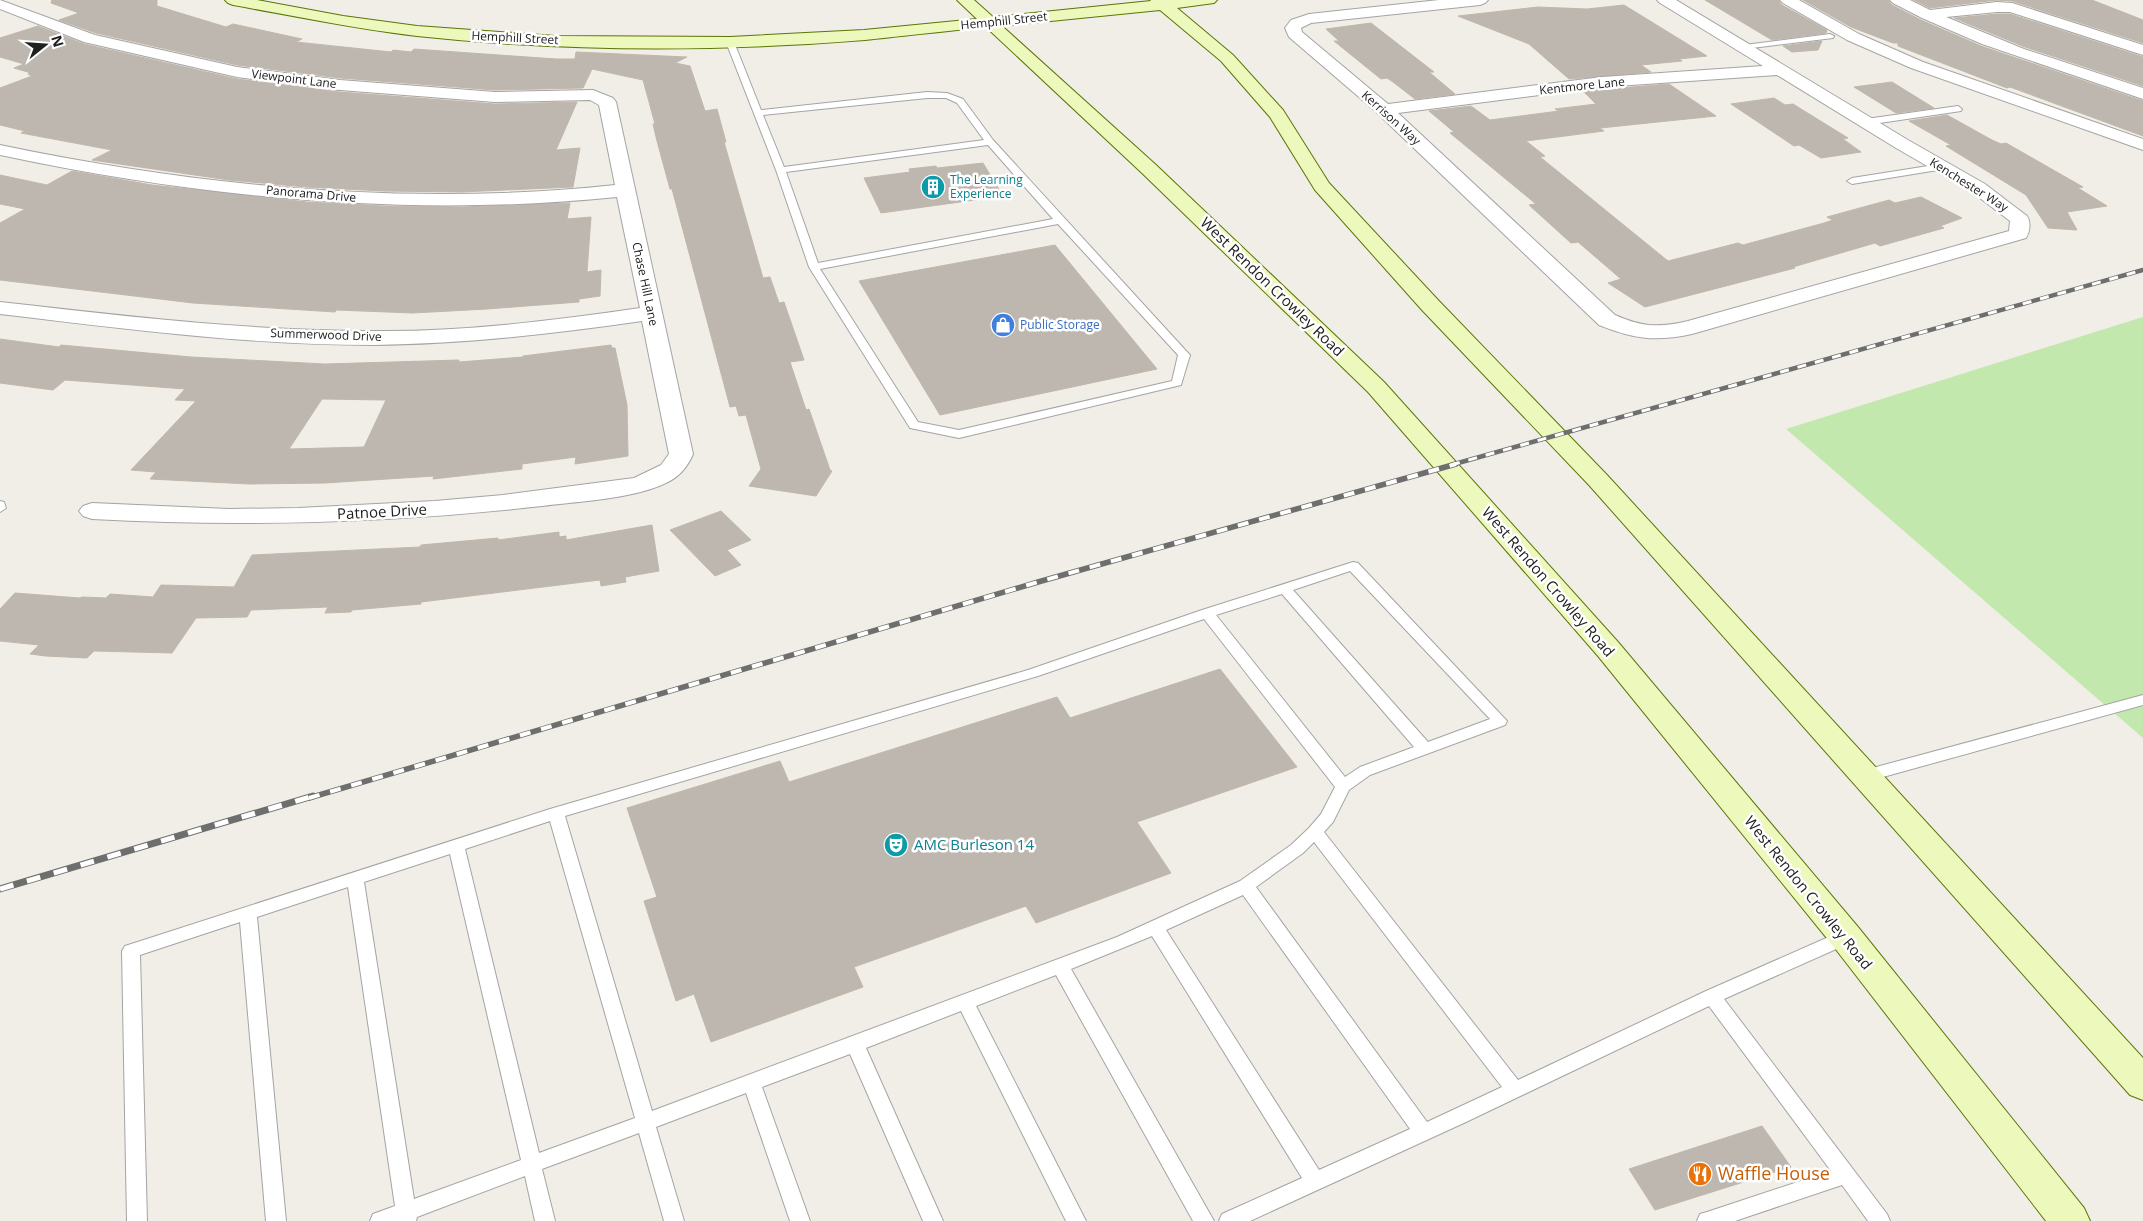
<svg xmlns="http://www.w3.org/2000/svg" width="2143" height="1221" font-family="'Open Sans',sans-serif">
  <rect width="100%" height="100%" fill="#f0eee6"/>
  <polygon fill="#c3e8ae" points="2143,317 2143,738 1786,429"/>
  <g fill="#bdb7b0" stroke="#c1b7a9" fill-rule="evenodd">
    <polygon points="52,0 157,0 157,6 226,27 233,24 302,39 296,42 391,52 393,50 411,52 414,49 556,59 575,59 576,52 687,57 675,63 690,66 705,111 717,109 726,142 724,142 763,278 770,277 779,303 784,302 804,360 790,362 806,410 809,409 830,470 832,471 816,496 749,486 761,469 746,415 739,416 736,406 730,407 672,189 670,189 657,141 653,124 655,124 643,80 592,69 583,88 495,90 340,78 237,65 96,33 59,20 79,13 51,3"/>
    <polygon points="1705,0 1778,0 1782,5 1827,30 1826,33 1772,40"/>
    <polygon points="1803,0 1888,0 1892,5 1921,20 1981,46 2143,101 2143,136 2010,87 2007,88 1898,46 1898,43 1893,43 1851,27"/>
    <polygon points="1914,0 2092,0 2143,20 2143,43 2012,1 1997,0 1930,8"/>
    <polygon points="1624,5 1707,56 1679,59 1682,61 1641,65 1651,72 1569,79 1529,44 1458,16 1538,7 1587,9"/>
    <polygon points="1997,14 2010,14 2143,57 2143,86 2025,47 1954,18"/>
    <polygon points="1371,23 1434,72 1429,72 1455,94 1415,99 1393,82 1387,78 1381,79 1334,41 1339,41 1326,29"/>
    <polygon points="38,26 84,44 237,79 340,92 495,104 577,102 556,150 580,148 573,187 461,192 383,191 306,187 229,180 92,160 112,150 21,133 25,131 0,125 0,88 32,76 28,74 31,73 14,68 24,64 0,57 0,38"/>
    <polygon points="1822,41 1818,50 1792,52 1783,46"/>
    <polygon points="1892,82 1934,108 1896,113 1854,87"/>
    <polygon points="1669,84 1716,116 1600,128 1604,131 1526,141 1545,156 1540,157 1545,161 1668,261 1738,243 1743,245 1824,223 1833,220 1827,217 1889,200 1895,203 1921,197 1962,218 1940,226 1944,228 1880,246 1875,243 1793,267 1795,268 1645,307 1608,283 1621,279 1578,242 1571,243 1529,205 1536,204 1450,133 1454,132 1429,111 1471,106 1490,120 1559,111 1555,109 1596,104 1583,91"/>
    <polygon points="1774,98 1785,105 1793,104 1848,138 1843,139 1861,152 1821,158 1799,145 1794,146 1731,104"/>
    <polygon points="1947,115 1992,140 2001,144 2006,143 2083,187 2078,188 2107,206 2067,212 2077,230 2048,228 2026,195 1946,146 1951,145 1909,121"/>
    <polygon points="983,163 1003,196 881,213 864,178 910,172 909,169 936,166 937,168"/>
    <polygon points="72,171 152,185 307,202 384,206 462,207 570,203 567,219 591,217 587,272 601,270 600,296 579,299 579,302 487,309 413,313 336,310 335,312 193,303 0,280 0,223 25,209 0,204 0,175 47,185"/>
    <polygon points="1055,245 1157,369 940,415 859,281"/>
    <path d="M 0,339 L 59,347 L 61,345 L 191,357 L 325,364 L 459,360 L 459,362 L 523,357 L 523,356 L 611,345 L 612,348 L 615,348 L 627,405 L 628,456 L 575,464 L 576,457 L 522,464 L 522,469 L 433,479 L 434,476 L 325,483 L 249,484 L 150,479 L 156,472 L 131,470 L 196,401 L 175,400 L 185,389 L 65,380 L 53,390 L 0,383 ZM 322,399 L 386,400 L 364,447 L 289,449 Z"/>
    <polygon points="721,511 751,540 727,550 741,565 715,576 670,530"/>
    <polygon points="652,525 659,571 625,577 626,582 601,586 600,580 421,602 421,604 352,610 351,612 325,613 328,607 251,610 247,617 196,618 172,653 94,651 87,658 46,656 30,654 39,645 0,641 0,609 15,593 80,598 82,597 106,598 110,594 153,597 161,585 234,587 252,555 420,547 421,545 498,538 498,540 559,532 559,537 566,536 566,540"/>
    <polygon points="1220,669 1297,767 1137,822 1171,873 1036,923 1026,906 854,967 863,987 711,1042 694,994 676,1001 644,901 657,897 627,808 780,761 789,782 1057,697 1070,718"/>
    <polygon points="1762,1126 1791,1167 1655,1210 1629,1169"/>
  </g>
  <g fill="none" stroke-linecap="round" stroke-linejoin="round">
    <g stroke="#a4a4a4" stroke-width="2">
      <g id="lane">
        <polygon points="1830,34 1834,36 1833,38 1744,49 1740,47 1744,45"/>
        <path d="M 727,40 L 734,42 L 761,110 L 927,92 L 947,93 L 963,99 L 993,140 L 1188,353 L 1190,355 L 1181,385 L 959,438 L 910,428 L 809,267 L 776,170 L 726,42 ZM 927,98 L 946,98 L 957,103 L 984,140 L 784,167 L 763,115 ZM 988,145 L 1053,219 L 818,263 L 786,172 ZM 1058,224 L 1178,355 L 1172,381 L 959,430 L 918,422 L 820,269 Z"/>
        <polygon points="1958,106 1962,109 1961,111 1866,125 1862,122 1866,119"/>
        <polygon points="1941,164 1946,167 1944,169 1852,184 1847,181 1852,178"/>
        <polygon points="0,501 4,502 6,508 0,512"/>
        <path d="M 1353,562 L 1358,563 L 1507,721 L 1505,725 L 1370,775 L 1349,790 L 1333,822 L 1324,832 L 1518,1080 L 1706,991 L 1840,932 L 1846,930 L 1852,932 L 1855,937 L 1852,942 L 1724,999 L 1887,1214 L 1890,1221 L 1868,1221 L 1842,1185 L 1735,1221 L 1697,1221 L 1700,1214 L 1707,1212 L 1831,1171 L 1709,1006 L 1466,1122 L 1250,1221 L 1219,1221 L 1222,1214 L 1302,1178 L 1152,936 L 1071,969 L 1214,1221 L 1193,1221 L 1056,975 L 976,1006 L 1086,1221 L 1066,1221 L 961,1011 L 866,1048 L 943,1221 L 923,1221 L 850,1054 L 762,1087 L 810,1221 L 790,1221 L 746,1093 L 656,1127 L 684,1221 L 664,1221 L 639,1133 L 542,1169 L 555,1221 L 535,1221 L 525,1176 L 417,1217 L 416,1221 L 370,1221 L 373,1214 L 395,1206 L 348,887 L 257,917 L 286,1221 L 266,1221 L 240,922 L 140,955 L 147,1221 L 127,1221 L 122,951 L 125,946 L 550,809 L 1028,670 L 1202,610 ZM 1350,571 L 1490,719 L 1428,742 L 1293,590 ZM 1282,594 L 1414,747 L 1360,767 L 1345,777 L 1216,615 ZM 1204,619 L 1335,787 L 1321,814 L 1309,828 L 1291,845 L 1240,881 L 1117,937 L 652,1111 L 565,816 L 1038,676 ZM 550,821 L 635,1118 L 539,1153 L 465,849 ZM 1314,842 L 1502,1087 L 1427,1122 L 1256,887 L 1303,853 ZM 450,854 L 521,1160 L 414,1199 L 364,882 ZM 1243,895 L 1410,1129 L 1319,1170 L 1166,930 Z"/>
        <polygon points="2143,695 2143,705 1865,782 1860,780 1857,776 1860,772 1865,770"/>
      </g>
    </g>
    <g stroke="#a4a4a4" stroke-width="2">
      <g id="street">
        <path d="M 0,0 L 95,35 L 237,67 L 340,80 L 495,92 L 593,90 L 613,98 L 616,102 L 693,454 C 688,466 680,476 668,482 C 635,499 580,501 542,506 C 392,523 243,527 92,519 L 83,516 L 79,511 L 83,506 L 92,503 L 229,509 L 298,508 L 435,501 L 503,495 L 634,478 L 661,465 L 669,454 L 642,321 C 553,334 464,344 374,345 C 249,345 124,329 0,314 L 0,302 C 124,316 248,331 373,331 C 462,332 551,321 640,308 L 617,197 C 411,218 202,198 0,155 L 0,145 C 201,187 410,207 615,185 L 599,105 L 590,100 L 495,102 L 340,90 L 237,77 L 84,42 L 0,9 Z"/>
        <path d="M 1439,0 L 1488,0 L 1485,3 L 1480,5 L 1311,23 L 1301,28 L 1302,32 L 1388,104 L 1602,77 L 1763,66 L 1660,3 L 1657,0 L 1676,0 L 1908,140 L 1985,184 L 2027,216 C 2031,222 2030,232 2026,238 L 1692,334 C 1655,342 1634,339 1599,325 L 1374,110 L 1289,37 L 1285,28 L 1291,20 L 1309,14 ZM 1777,75 L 1896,148 L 1972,192 L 2010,221 L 2009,231 L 1688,321 C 1658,328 1642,327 1615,315 L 1398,113 L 1602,87 Z"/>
        <polygon points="1780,0 1799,0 1859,34 1923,62 2143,139 2143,150 1911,68 1847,40 1783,3"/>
        <polygon points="1890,0 1910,0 1930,10 1997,2 2012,3 2143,45 2143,55 2010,12 1997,12 1946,17 2024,49 2143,88 2143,99 1982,44 1922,18 1893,3"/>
      </g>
    </g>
    <g stroke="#5c7508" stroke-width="2">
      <path id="secondary" d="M 225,0 L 257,0 L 343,16 L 417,26 L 555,36 L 730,37 L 864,30 L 977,19 L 957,0 L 974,0 L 993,17 L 1151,1 L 1150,0 L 1217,0 L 1214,3 L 1177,8 L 1233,55 L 1283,110 L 1329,183 L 1438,300 L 1607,475 L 2143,1058 L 2143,1100 L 2130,1095 L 1589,485 L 1422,310 L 1315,190 L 1270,117 L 1221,61 L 1160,10 L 1002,26 L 1156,165 L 1384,382 L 1618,642 L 1858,927 L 2084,1208 L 2090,1221 L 2046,1221 L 1834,947 L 1598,656 L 1368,392 L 1142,173 L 986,27 C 945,31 905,36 865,40 C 716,52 565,52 417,36 C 355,29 294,16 233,5 L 228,3 Z"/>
    </g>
    <use href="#lane" fill="#fff" fill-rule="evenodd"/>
    <use href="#street" fill="#fff" fill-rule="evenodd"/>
    <use href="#secondary" fill="#edf8bc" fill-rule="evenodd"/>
    <g stroke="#6e6e6e" stroke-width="4.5">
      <polyline id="rail-far2" points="1451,465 2143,270"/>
    </g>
    <g stroke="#6e6e6e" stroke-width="5.5">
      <polyline id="rail-far1" points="309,798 1038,582 1456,464"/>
    </g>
    <g stroke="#6e6e6e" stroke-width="7">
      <polyline id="rail" points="0,889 313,796"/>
    </g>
    <use href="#rail-far2" stroke="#fff" stroke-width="3" stroke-dasharray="9" stroke-linecap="butt"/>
    <use href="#rail-far1" stroke="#fff" stroke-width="4" stroke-dasharray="11" stroke-linecap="butt"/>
    <use href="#rail" stroke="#fff" stroke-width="5" stroke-dasharray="14" stroke-linecap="butt"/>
  </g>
  <defs>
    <g id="building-disc" transform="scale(1.25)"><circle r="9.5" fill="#0f9aa8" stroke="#fff"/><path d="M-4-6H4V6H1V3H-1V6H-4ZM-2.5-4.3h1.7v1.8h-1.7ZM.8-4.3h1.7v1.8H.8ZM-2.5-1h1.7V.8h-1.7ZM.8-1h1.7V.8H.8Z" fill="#fff"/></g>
    <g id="shop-disc" transform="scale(1.25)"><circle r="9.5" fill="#3f7fe0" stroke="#fff"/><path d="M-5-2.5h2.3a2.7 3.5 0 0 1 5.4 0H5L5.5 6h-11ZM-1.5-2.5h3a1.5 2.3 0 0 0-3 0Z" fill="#fff"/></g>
    <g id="theatre-disc" transform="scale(1.25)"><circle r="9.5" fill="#0f9aa8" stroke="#fff"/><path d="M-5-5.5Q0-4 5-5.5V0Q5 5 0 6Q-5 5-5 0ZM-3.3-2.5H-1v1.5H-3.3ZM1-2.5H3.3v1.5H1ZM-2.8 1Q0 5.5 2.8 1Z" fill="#fff"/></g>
    <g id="restaurant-disc" transform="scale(1.25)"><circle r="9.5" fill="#e8710a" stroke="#fff"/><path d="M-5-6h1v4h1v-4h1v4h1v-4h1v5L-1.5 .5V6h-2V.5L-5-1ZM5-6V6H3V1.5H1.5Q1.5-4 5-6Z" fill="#fff"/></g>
  </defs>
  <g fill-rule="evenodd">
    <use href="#building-disc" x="933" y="187"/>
    <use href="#shop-disc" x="1003" y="325"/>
    <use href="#theatre-disc" x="896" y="845"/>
    <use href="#restaurant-disc" x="1700" y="1174"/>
  </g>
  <g text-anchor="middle" stroke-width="5" stroke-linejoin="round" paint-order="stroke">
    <g font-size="12" fill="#202020" stroke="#fff">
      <text transform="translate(1004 21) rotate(-6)" y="4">Hemphill Street</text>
      <text transform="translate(515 38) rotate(3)" y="4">Hemphill Street</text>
      <text transform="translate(294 79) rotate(7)" y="4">Viewpoint Lane</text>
      <text transform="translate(1582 86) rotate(-6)" y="4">Kentmore Lane</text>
      <text transform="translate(1391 118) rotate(42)" y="4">Kerrison Way</text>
      <text transform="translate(1969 185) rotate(32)" y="4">Kenchester Way</text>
      <text transform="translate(311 194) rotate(5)" y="4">Panorama Drive</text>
      <text transform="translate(645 284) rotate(78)" y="4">Chase Hill Lane</text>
      <text transform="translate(326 335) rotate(2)" y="4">Summerwood Drive</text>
    </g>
    <g font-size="12" fill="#0d838f" stroke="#fff" text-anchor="start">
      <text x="950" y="184">The Learning<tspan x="950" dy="14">Experience</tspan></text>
    </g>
    <g font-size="12" fill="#366cbe" stroke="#fff" text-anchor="start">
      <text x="1020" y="329">Public Storage</text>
    </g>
    <g font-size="15" fill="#202020" stroke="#fff">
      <text transform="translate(1272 287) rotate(44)" y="5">West Rendon Crowley Road</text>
      <text transform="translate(382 512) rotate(-3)" y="5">Patnoe Drive</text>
      <text transform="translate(1548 582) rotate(49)" y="5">West Rendon Crowley Road</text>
      <text transform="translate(1808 893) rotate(51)" y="5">West Rendon Crowley Road</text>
    </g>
    <g font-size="15" fill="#0d838f" stroke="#fff" text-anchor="start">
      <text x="914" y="850">AMC Burleson 14</text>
    </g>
    <g font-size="18" fill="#c56008" stroke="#fff" text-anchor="start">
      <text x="1718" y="1180">Waffle House</text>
    </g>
  </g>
  <g transform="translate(45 45) rotate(73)" stroke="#ffffff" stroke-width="4" paint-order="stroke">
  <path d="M0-4L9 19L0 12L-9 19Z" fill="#202020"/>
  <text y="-8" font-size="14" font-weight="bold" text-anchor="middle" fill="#202020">N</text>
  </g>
</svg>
